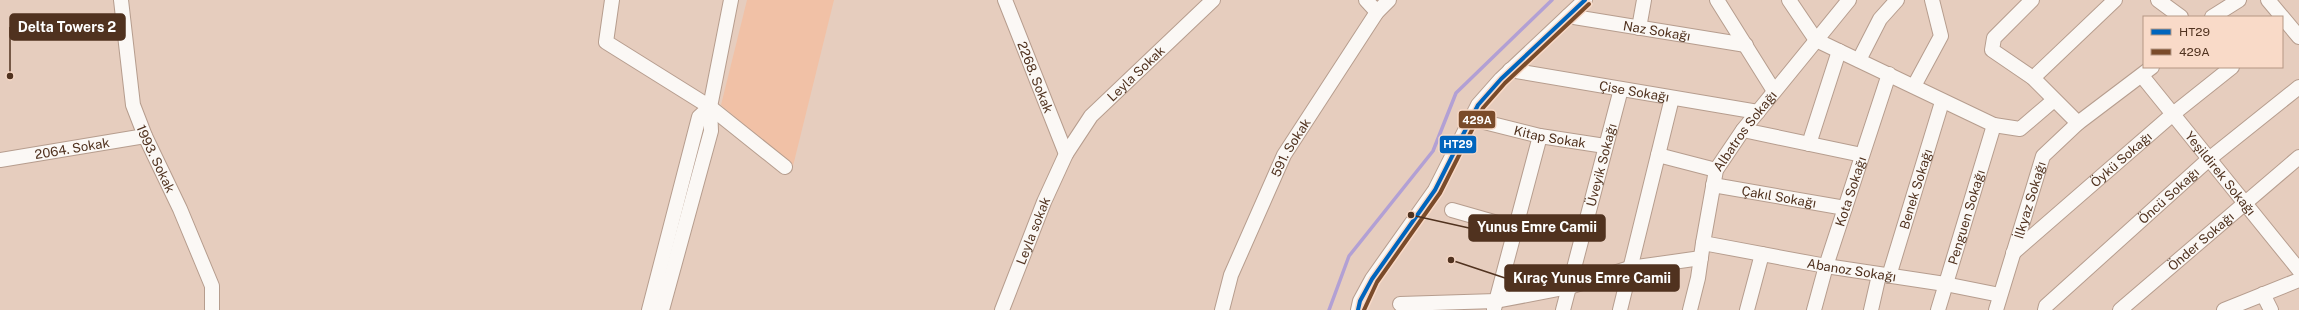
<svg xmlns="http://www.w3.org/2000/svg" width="2299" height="310" font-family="'Public Sans',sans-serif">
  <rect width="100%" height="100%" fill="#e6cdbe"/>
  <polygon fill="#f1c1a6" points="747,0 834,0 793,166 721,105"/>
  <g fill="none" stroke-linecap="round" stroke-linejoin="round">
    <polyline stroke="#b2a0d4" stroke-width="3.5" points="1329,310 1349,256 1433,151 1456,93 1552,0"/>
    <g stroke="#b69d8e" stroke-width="16">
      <g id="minor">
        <path id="s1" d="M 121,0 L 133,105 L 145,136 L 180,209 L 212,286 L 212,310"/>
        <polyline points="612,0 606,42 710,107 785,167"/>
        <path id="s2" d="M 1005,0 L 1066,154"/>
        <polyline points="1366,0 1377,12"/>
        <polyline points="1717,0 1774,91"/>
        <polyline points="1789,0 1816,40 1994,125 2020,129 2054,100"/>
        <polyline points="2032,0 1994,38 1992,50 2033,78 2078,123"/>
        <polyline points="2158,0 2181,17"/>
        <polyline points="2268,0 2299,37"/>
        <path id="s3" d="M 1568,16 L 1746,45"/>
        <polyline points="2212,17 2239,0"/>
        <polyline points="1639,28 1644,0"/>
        <polyline points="1859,60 1880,19 1897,0"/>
        <path id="s4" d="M 1510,70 L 1758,112"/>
        <path id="s5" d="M 2142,76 L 2299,270"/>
        <polyline points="2033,78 2115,0"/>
        <polyline points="1914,86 1941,36 1932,0"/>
        <path id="s6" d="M 1472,119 L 1540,136 L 1605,146"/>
        <polyline points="1743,130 1862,155"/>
        <polyline points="1809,144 1839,51"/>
        <polyline points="1658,155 1716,170"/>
        <path id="s7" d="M 0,160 L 145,136"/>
        <path id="s8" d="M 1713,185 L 1845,208"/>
        <polyline points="1452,210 1515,228"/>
        <path id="s9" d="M 1703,243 L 1826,266 L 1945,284 L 2000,295"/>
        <path id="s10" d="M 2013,253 L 2173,114 L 2232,67"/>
        <path id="s11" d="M 1889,276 L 1942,102"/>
        <polyline points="2263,294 2271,310"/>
        <polyline points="1400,304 1496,301 1569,287 1630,268 1701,258"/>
        <polyline points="1494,309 1540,136"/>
        <polyline points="649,310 699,117 710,107"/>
        <polyline points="662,310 711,131 710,107 731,0"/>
        <path id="s12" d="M 1002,310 L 1044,202 L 1066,154 L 1091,116 L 1213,0"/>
        <path id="s13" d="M 1222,310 L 1231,275 L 1284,155 L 1377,12 L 1389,0"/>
        <polyline points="1358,310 1360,301 1372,279 1435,190 1478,105 1501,79 1585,0"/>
        <path id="s14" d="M 1563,310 L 1621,89"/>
        <polyline points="1620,310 1672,98"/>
        <path id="s15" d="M 1690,310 L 1698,278 L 1703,243 L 1716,170 L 1743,130 L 1849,0"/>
        <polyline points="1747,310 1762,254"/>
        <path id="s16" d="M 1814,310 L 1826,266 L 1889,74"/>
        <polyline points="1871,310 1879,275"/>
        <path id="s17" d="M 1938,310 L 1994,125"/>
        <path id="s18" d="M 1996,310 L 2043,156 L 2078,123 L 2152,67"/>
        <path id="s19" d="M 2045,310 L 2046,306 L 2209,159 L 2299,87"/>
        <path id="s20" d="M 2120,310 L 2299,157"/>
        <polyline points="2224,310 2299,280"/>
      </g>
    </g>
    <use href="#minor" stroke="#fbf8f5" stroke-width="14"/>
    <g stroke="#f9dac8" stroke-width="7">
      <polyline id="bus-1" points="1358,310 1360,301 1372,279 1435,190 1478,105 1501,79 1585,0"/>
    </g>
    <g stroke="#f9dac8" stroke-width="7">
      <polyline id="bus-2" points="1364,310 1377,282 1440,193 1483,108 1505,83 1589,4"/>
    </g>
    <use href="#bus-1" stroke="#0065bd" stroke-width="4"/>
    <use href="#bus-2" stroke="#7a4b2a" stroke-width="4"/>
  </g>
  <g text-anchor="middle" stroke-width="4" stroke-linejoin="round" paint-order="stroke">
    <g font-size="13" fill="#50321f" stroke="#f9dac8">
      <text dy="5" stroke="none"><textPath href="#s3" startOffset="90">Naz Sokağı</textPath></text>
      <text dy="5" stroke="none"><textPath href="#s12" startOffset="276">Leyla Sokak</textPath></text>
      <text dy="5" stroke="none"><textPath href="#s2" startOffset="83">2268. Sokak</textPath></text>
      <text dy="5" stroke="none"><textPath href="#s4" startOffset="126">Çise Sokağı</textPath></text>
      <text dy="5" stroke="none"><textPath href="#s15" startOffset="191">Albatros Sokağı</textPath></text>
      <text dy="5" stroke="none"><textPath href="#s6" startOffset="80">Kitap Sokak</textPath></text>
      <text dy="5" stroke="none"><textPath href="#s7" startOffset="73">2064. Sokak</textPath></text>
      <text dy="5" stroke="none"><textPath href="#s13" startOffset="177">591. Sokak</textPath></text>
      <text dy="5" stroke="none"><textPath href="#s1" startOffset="164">1993. Sokak</textPath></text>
      <text dy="5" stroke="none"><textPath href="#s10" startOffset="143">Öykü Sokağı</textPath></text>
      <text dy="5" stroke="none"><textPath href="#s14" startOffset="150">Üveyik Sokağı</textPath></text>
      <text dy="5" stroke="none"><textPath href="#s5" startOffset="125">Yeşildirek Sokağı</textPath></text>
      <text dy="5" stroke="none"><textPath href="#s11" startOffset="91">Benek Sokağı</textPath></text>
      <text dy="5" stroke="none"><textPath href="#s16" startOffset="124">Kota Sokağı</textPath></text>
      <text dy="5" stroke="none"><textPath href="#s19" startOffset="169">Öncü Sokağı</textPath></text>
      <text dy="5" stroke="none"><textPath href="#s8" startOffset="67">Çakıl Sokağı</textPath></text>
      <text dy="5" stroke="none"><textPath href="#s18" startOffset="115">İlkyaz Sokağı</textPath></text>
      <text dy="5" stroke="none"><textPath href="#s17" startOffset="97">Penguen Sokağı</textPath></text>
      <text dy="5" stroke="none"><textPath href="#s12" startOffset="85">Leyla sokak</textPath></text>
      <text dy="5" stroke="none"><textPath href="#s20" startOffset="106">Önder Sokağı</textPath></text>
      <text dy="5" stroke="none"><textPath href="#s9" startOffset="151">Abanoz Sokağı</textPath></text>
    </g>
  </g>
  <path fill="none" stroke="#50321f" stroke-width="1.5" d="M10 76L10 27M1411 215L1469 228M1451 260L1505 278"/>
  <g fill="#50321f" stroke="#f9dac8" stroke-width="1.5">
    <circle cx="10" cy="76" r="4"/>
    <circle cx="1411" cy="215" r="4"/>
    <circle cx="1451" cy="260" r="4"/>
  </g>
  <g fill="#50321f" stroke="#50321f" stroke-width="1.5">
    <rect x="10" y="14" width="115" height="26" rx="4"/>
    <rect x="1469" y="215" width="136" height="26" rx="4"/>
    <rect x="1505" y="265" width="174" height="26" rx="4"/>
  </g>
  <g font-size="14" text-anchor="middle" font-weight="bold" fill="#fff">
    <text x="67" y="32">Delta Towers 2</text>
    <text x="1537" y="232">Yunus Emre Camii</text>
    <text x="1592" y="283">Kıraç Yunus Emre Camii</text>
  </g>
  <g stroke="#f9dac8" stroke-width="1.5">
    <rect x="1458" y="110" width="38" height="19" rx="4" fill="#7a4b2a"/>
    <rect x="1439" y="135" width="38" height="19" rx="4" fill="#0065bd"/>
  </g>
  <g font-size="11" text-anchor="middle" font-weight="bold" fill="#fff">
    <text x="1477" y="124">429A</text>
    <text x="1458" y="148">HT29</text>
  </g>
  <rect x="2143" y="16" width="140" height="52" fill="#f9dac8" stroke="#b59784"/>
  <rect x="2151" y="29" width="20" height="6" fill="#0065bd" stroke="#b59784"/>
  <text x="2179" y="36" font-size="12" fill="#50321f">HT29</text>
  <rect x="2151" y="49" width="20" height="6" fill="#7a4b2a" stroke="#b59784"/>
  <text x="2179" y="56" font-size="12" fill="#50321f">429A</text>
</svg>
